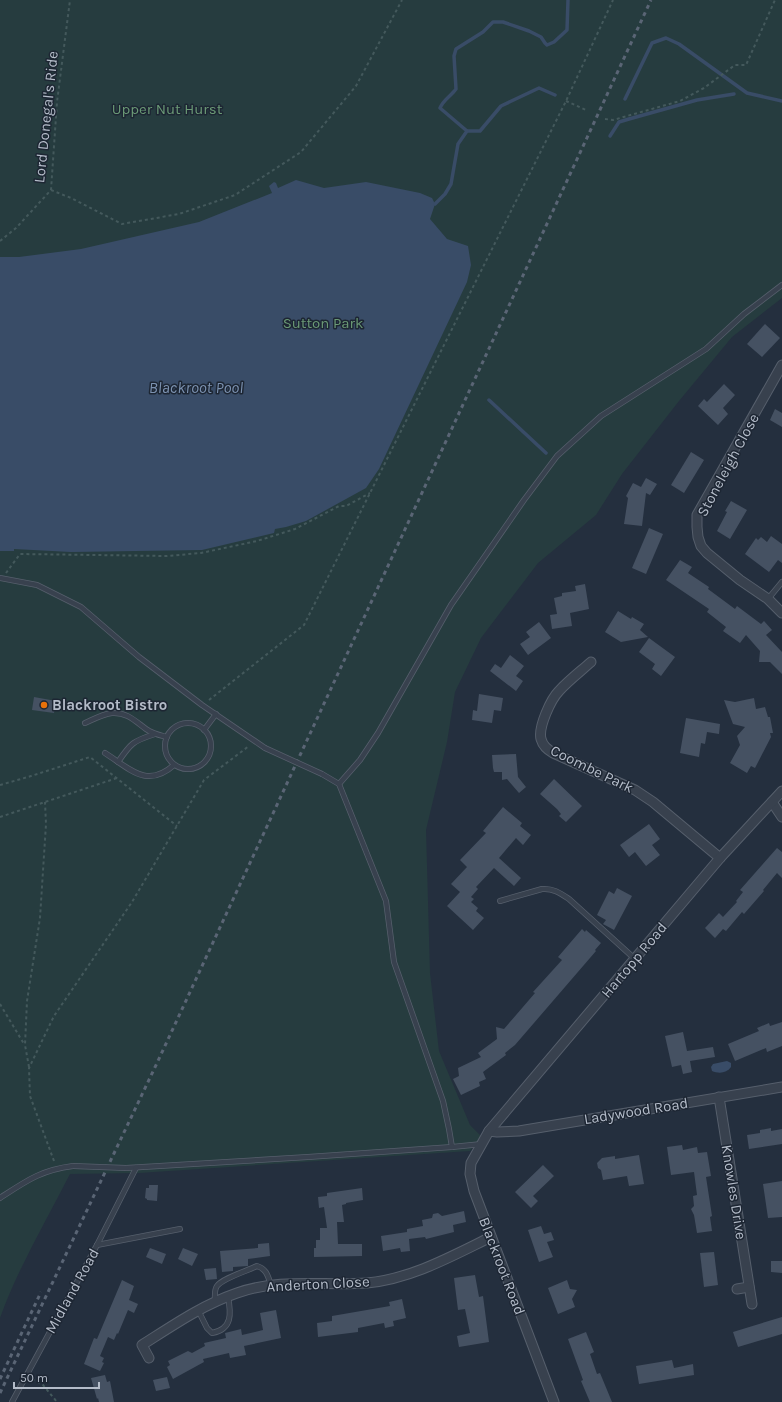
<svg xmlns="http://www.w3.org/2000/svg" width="782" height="1402" font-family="Karla,sans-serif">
  <rect width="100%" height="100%" fill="#242f3e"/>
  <path fill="#263c3f" d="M 0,0 L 782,0 L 782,298 L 732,337 L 679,401 L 622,474 L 596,515 L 538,563 L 481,638 L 455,692 L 447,742 L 426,830 L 430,973 L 439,1051 L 470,1125 L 481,1136 L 470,1151 L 139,1173 L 70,1174 C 46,1221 18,1268 0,1318 Z"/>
  <g fill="#394c67">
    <polygon points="296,180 324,188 366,182 420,193 432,198 435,204 430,219 447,239 468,246 471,265 467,282 379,469 366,488 306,521 286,527 275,529 274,533 202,550 71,552 14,549 14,551 0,551 0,257 19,257 81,249 199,222 272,193 269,186 274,182 276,183 278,188"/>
    <path d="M 727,1061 L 731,1063 L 731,1067 C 727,1073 719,1074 712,1071 L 711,1067 L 713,1064 Z"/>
  </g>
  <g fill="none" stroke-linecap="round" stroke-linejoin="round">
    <g stroke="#394c67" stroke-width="3.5">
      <polyline points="625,99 652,43 666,38 679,44 747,93 782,101"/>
      <polyline points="467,131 480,131 501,106 539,88 555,95"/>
      <polyline points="610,136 619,122 629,119 697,100 734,94"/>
      <path d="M 435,204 L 445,194 L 451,184 L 458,144 L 467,131 L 440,108 C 443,100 451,96 456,89 L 454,56 L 456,49 L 483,32 L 493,22 L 503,22 L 529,31 L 541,37 L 545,43 L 547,45 L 554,42 L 567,30 L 568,0"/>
      <polyline points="489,400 546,453"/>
    </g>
  </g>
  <g fill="#455162">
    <polygon points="765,324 780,338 762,357 747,344"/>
    <polygon points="724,384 735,395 723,408 728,414 718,425 698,406 704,399 707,402"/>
    <polygon points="775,409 782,413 782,427 770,420"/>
    <polygon points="691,452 704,460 684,493 671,485"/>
    <polygon points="646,478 657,484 650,495 646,493 642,526 624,524 628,498 626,496 633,483 641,487"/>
    <polygon points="731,501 747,510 730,539 717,531 727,512 725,511"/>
    <polygon points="649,528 663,534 646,574 632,568"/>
    <polygon points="771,536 782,544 782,563 778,560 769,572 745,554 756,538 758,540 761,537 767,542"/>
    <polygon points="680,560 692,567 688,573 709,587 708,589 735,609 737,606 761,624 764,621 772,630 766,635 782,652 782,674 770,662 759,662 760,651 746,635 740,643 723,631 726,627 707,612 709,609 666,580"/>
    <polygon points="585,584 589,609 570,613 572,626 552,629 550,615 557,614 554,598 562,596 562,593 576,591 575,586"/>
    <polygon points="618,611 631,619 632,617 644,624 640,630 648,637 621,642 605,632"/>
    <polygon points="539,622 551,638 528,655 520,644 530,637 526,632"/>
    <polygon points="649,638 675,657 661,676 652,669 655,664 639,652"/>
    <polygon points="510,655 524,666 516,676 523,681 516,691 490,671 495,664 501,668"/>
    <polygon points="479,694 503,698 501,711 494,710 492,723 472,720 473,710 477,711"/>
    <polygon points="34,697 56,701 54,713 32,710"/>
    <polygon points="754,698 756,709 765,707 768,717 770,717 773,733 770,733 771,737 755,768 751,766 747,773 730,763 740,745 737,736 745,727 733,724 724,700 735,702"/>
    <polygon points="686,718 720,724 719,734 707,732 705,744 701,743 699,757 680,753"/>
    <polygon points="516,754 518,777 526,787 519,793 507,779 502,780 502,772 494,772 493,768 492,755"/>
    <polygon points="554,779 582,806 566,822 559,816 561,814 557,809 540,794"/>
    <polygon points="503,807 522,823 520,826 531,835 523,845 516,838 499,858 521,878 514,886 494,868 476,887 478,889 471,897 474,899 471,902 478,908 476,911 484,918 473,930 447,906 460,892 451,884 467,867 460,860 486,833 483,831"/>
    <polygon points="649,824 660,839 652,845 660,855 646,866 635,852 629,857 620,845"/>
    <polygon points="777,848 782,852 782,878 777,873 763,890 764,891 744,914 742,912 726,931 723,929 715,938 705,928 719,913 723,917 737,902 736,901 743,892 740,890"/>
    <polygon points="617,888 632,896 614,930 603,924 606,920 597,915 609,891 614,894"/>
    <polygon points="582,929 585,932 586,930 601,943 595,950 596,951 515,1045 505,1053 506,1055 483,1072 486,1079 479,1082 480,1086 461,1095 453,1079 459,1076 458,1068 481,1057 478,1053 497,1039 496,1027 504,1029 535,993 533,992 562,960 558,957"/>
    <polygon points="782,1022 782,1046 767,1052 766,1048 735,1061 728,1044 759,1031 757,1028 769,1023 770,1026"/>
    <polygon points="683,1032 687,1051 713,1047 715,1057 690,1061 692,1072 683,1074 681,1065 672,1067 665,1036"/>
    <polygon points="771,1128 771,1131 782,1129 782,1144 749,1149 747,1135 760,1133 760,1130"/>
    <polygon points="682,1145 683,1150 697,1147 698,1153 707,1152 711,1176 706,1177 712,1216 710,1217 712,1231 697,1233 694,1215 691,1209 694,1206 693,1196 697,1195 694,1172 671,1175 667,1147"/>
    <polygon points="639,1155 644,1184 629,1186 627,1176 603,1180 601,1170 598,1168 597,1163 602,1158 615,1156 615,1159"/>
    <polygon points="543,1165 554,1176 533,1196 538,1201 531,1208 515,1192"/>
    <polygon points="782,1181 782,1217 768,1218 763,1184"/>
    <polygon points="149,1185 158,1185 157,1201 147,1200 147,1199 145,1198 146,1188 149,1188"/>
    <polygon points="362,1188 363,1200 346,1203 346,1204 342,1205 344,1222 337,1222 338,1244 362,1244 362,1256 314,1257 314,1248 316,1248 316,1240 320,1240 320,1228 327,1228 324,1207 319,1208 318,1197 327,1196 327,1193"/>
    <polygon points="464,1211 466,1222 453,1225 454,1232 426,1239 425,1237 409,1239 410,1251 401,1252 400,1248 383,1251 381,1236 407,1232 407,1229 423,1226 422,1220 432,1218 433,1214 438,1213 442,1216"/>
    <polygon points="541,1226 544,1234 551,1232 554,1240 547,1242 553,1257 539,1262 528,1230"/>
    <polygon points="269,1243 270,1256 248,1259 248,1266 233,1267 233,1271 222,1272 220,1251 258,1248 258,1244"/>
    <polygon points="150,1248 166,1254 162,1264 146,1257"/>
    <polygon points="183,1248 198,1254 192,1266 178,1259"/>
    <polygon points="714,1252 718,1285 704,1287 700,1253"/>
    <polygon points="771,1261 782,1261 782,1273 771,1272"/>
    <polygon points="216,1268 217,1279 206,1280 204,1269"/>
    <polygon points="475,1275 479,1297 483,1296 489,1342 459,1347 457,1336 470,1333 465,1309 458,1310 454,1278"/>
    <polygon points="122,1280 134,1286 129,1300 138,1304 134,1313 128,1310 118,1334 117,1333 114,1340 108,1337 100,1356 104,1358 102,1362 104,1363 100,1371 84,1364 94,1338 97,1339"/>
    <polygon points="567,1280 570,1289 577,1290 572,1299 575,1307 558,1314 548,1288"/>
    <polygon points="402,1299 406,1318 393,1321 394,1326 385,1328 384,1323 358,1328 358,1332 318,1337 317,1323 332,1321 332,1316 390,1306 389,1302"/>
    <polygon points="276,1310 281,1338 244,1346 246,1355 230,1358 229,1353 203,1359 204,1362 173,1379 167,1367 170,1365 168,1361 188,1351 192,1353 205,1346 204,1343 226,1338 225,1333 241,1329 242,1335 263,1330 260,1313"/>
    <polygon points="782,1317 782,1334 738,1347 733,1332"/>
    <polygon points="586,1332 594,1352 590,1354 597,1374 600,1373 612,1402 590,1402 581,1381 583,1380 568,1339"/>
    <polygon points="672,1360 674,1368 693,1364 694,1375 639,1384 636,1366"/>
    <polygon points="105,1375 107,1382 110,1381 114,1402 99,1402 98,1398 97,1399 91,1378"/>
    <polygon points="167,1377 170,1388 156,1391 153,1380"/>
  </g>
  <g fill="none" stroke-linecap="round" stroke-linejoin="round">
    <g stroke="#565f6c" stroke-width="6">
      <g id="service">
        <polyline points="0,578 37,585 81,607 139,657 202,705 265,748"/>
        <polyline points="768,599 782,582"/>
        <path d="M 85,723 C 94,719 103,714 112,713 C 127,712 135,721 146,729 C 153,734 159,735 167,737"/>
        <circle cx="188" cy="746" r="23"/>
        <polyline points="204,730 216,714"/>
        <path d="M 105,753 C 130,769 147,789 174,765"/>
        <path d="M 118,762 C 131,743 133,741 155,734"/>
        <polyline points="322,774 339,784 386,901 394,962 443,1101 449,1129 452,1147 482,1144"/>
        <polyline points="339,784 360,760 378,733 451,605 524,500 557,456 601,416 706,349 744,314 782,285"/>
        <path d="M 500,901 L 542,889 C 553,888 560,893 569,899 L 635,959"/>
        <polyline points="126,1168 308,1157 452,1147"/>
        <path d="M 0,1198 C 26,1181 41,1170 73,1166"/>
        <polyline points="97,1245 180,1229"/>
        <path d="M 215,1301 C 215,1296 214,1290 217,1286 C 223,1278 247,1271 257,1266 C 267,1269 268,1277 271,1285"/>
        <path d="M 198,1310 L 207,1328 L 212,1333 C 233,1329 231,1313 228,1296"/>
        <polyline points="12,1402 97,1245 136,1168"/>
      </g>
    </g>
    <g stroke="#565f6c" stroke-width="11">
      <g id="minor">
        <polyline points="782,365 697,515 697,527 698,537 701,546 707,553 740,580 768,599 782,613"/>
        <path d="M 591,662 C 581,671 569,680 559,691 C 551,699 538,727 541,739 C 543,746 547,749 553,753 L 635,790 L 653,802 L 720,858"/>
        <polyline points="772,802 782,817"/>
        <polyline points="719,1097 752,1304"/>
        <polyline points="489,1131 497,1132 519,1131 782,1087"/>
        <polyline points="737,1289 749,1287"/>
        <path d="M 149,1358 L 142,1345 C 172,1326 202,1305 237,1293 C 279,1278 324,1286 367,1283 C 411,1279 452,1256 491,1237"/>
        <polyline points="554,1402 474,1191 470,1174 471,1163 489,1131 720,858 782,791"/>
      </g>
    </g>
    <g stroke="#44595c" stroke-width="2" stroke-dasharray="3 3" stroke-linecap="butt">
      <polyline points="566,101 586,110"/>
      <polyline points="605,119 613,120 680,101 704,88 735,65 746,65 775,0"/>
      <polyline points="51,190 71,198 122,224 179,214 235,195 301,152 356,86 402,0"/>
      <polyline points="0,241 16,228 51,190 57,102 70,0"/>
      <polyline points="6,573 20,554 167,556 201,553 257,541 295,529 339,506 346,506 370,493"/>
      <polyline points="209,700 304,625 566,101 613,0"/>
      <polyline points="0,785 28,777 90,757 177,826"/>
      <polyline points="0,817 117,778"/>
      <polyline points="0,1004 24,1044"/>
      <polyline points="29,1067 25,1045 27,1001 40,918 46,824 45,802"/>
      <polyline points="54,1161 30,1096 29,1068 54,1016 132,902 204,780 249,746"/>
      <polyline points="32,1379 43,1385 57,1402"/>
    </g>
    <use href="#service" stroke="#38414e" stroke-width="4.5"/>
    <use href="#minor" stroke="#38414e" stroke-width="9"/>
    <g stroke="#5a6575" stroke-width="3" stroke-dasharray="4 4" stroke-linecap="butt">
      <polyline points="0,1379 41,1292"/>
      <polyline points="0,1393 157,1063 651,0"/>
    </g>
    <g stroke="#565f6c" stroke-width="6" stroke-linecap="butt">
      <g id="service-bridge">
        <polyline points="265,748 322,774"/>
        <polyline points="73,1166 126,1168"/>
      </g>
    </g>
    <use href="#service-bridge" stroke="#38414e" stroke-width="4.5"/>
  </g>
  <circle fill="#e8710a" stroke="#1d2633" stroke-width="1.5" cx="44" cy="705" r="4"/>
  <g text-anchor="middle" stroke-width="3" stroke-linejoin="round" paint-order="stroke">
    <g font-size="15" fill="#6b9a76" stroke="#1d2633">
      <text x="167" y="114">Upper Nut Hurst</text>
      <text x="323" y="328">Sutton Park</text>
    </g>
    <g font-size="15" fill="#b4bcc9" stroke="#1d2633">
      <text transform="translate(46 117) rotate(-84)" y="5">Lord Donegal's Ride</text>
      <text transform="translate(728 465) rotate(-62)" y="5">Stoneleigh Close</text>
      <text transform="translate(592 769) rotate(26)" y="5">Coombe Park</text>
      <text transform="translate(634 960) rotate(-50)" y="5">Hartopp Road</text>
      <text transform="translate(636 1111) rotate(-9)" y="5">Ladywood Road</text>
      <text transform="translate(734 1192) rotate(81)" y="5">Knowles Drive</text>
      <text transform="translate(502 1266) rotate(69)" y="5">Blackroot Road</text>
      <text transform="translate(318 1284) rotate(-3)" y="5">Anderton Close</text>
      <text transform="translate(72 1291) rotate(-61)" y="5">Midland Road</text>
    </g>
    <g font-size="15" font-weight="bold" fill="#b4bcc9" stroke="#1d2633" text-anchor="start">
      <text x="52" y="710">Blackroot Bistro</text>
    </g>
    <g font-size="16" font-style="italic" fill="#7c92b1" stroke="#1d2633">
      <text x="196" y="393">Blackroot Pool</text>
    </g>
  </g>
  <path d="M14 1382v6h85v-6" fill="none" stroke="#b4bcc9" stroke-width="2"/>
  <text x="20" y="1382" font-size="12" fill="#b4bcc9" stroke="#1d2633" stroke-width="3" paint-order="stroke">50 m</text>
</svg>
